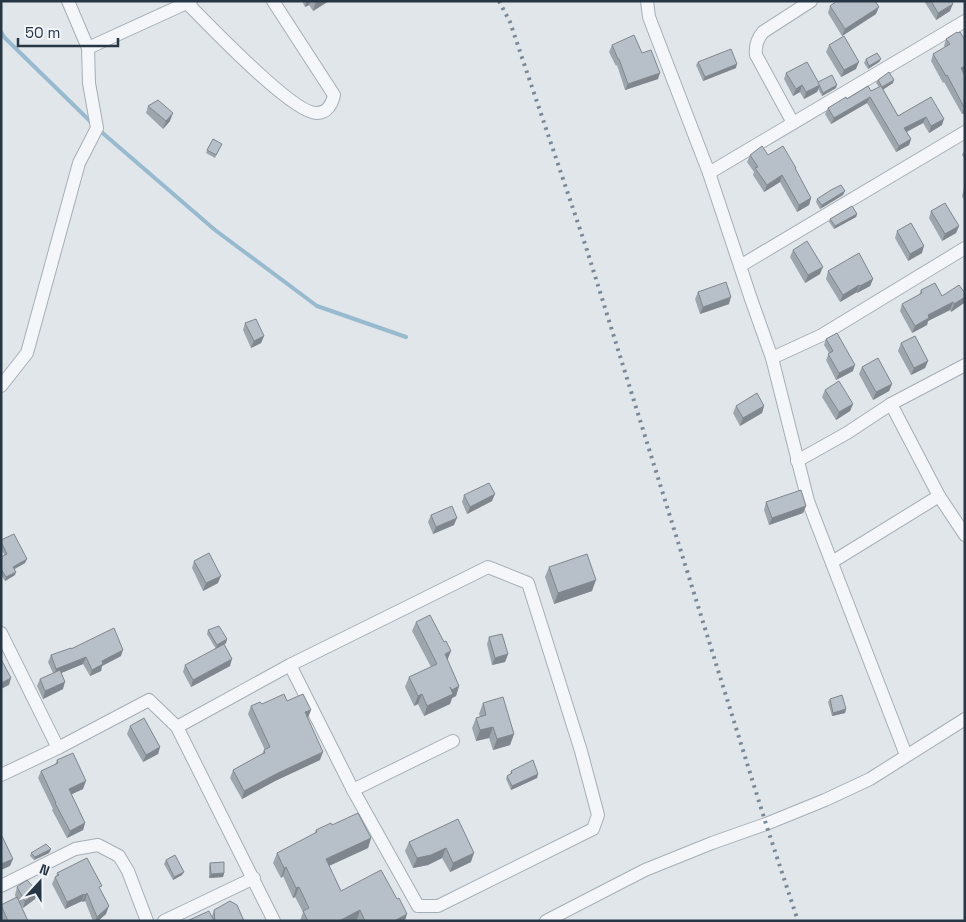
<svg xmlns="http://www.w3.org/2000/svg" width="966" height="922" font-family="'Space Grotesk',sans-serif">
  <rect width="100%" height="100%" fill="#e1e6eb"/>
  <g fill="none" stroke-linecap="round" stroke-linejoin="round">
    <g stroke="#98bacf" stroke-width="4">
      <polyline points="1,32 5,38 93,124"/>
      <polyline points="98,129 215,230 317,306 406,337"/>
    </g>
    <g stroke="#a5aeb6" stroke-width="14">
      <g id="street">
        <polyline points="647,1 649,17 709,173 751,299 772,358 822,335 965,248"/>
        <path d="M 187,3 C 207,23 294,115 317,113 C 327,113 332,104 334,95 L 273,1"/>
        <polyline points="88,48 191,1"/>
        <path d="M 793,123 L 756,55 C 755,46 757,39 763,32 L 811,1"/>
        <polyline points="709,173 965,21"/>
        <polyline points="740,266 965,132"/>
        <polyline points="772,358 808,501 906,755"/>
        <polyline points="1,386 27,353 79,163 97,128 89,83 88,48 68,1"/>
        <polyline points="891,404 939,496 965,535"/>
        <polyline points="797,461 847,433 891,404 965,365"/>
        <polyline points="832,562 939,496"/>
        <polyline points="1,633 58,748"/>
        <polyline points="177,727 290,665 488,567 528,583 581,751 598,815 593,829 438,906 418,906 353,790 290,665"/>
        <polyline points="1,775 58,748 149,700 177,727 274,921"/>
        <polyline points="353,790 453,741"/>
        <polyline points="1,886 75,849 98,845 119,856 128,871 147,921"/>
        <polyline points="164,921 254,878"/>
        <polyline points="546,921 645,870 712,843 766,824 825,800 870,779 965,719"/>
      </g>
    </g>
    <use href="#street" stroke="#f4f6f9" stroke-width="12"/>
    <polyline stroke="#788896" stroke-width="4" stroke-dasharray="2.5 5" stroke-linecap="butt" points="499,1 510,22 586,247 766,824 798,921"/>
  </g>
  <g fill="#9da5ad">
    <polygon points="302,1 329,1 313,11 309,5 305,7"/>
    <polygon points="924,1 951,1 950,11 936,20"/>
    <polygon points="830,6 876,14 842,36 828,13"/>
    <polygon points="958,33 965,40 965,72 963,73 965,113 962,114 944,82 943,83 931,61 933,54 945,47 944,46 946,39"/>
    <polygon points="612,45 642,53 658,79 625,90 617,65 616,66 609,52"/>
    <polygon points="829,45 856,69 841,77 826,52"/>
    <polygon points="866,59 881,59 879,62 868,69 864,63"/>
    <polygon points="698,62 736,68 703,81 696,65"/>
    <polygon points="786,73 818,82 836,88 822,96 818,89 817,92 804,99 800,92 793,96 784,79"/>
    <polygon points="878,80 893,83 883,89 898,116 931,97 942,125 929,133 923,123 907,132 911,139 909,145 896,152 867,103 831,124 825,114 828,108 847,99 871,91 879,87 876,83"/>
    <polygon points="148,106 170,121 163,129 146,113"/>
    <polygon points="222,144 215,158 206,153 207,150"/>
    <polygon points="965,149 965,159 962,155"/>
    <polygon points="750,155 768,155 796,168 795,169 811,198 809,205 797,212 780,182 764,192 753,175 754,172 747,162"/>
    <polygon points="964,188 965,188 965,202 962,196"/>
    <polygon points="843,195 820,209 816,202 817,199"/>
    <polygon points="931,211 959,226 956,233 942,241 929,218"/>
    <polygon points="857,214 856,217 834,229 829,222 830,219"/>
    <polygon points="897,231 922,253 908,261 895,238"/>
    <polygon points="793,250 820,274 805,283 790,257"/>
    <polygon points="828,271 873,279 870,286 857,293 857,292 840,302 826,279"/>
    <polygon points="921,290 942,296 965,293 965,301 964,303 951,312 950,310 928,321 927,325 912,333 900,311 902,304 919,295"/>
    <polygon points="698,292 729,304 700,314 695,299"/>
    <polygon points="245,323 264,336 261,343 251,348 243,330"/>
    <polygon points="826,339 853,371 836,380 826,360 829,353 824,345"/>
    <polygon points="901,343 928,361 925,368 911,375 898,351"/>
    <polygon points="862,367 892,384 889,391 873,400 859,374"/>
    <polygon points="825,390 853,404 850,411 836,420 822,397"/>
    <polygon points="736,406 764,406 762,413 740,426 733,413"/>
    <polygon points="464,495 492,501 467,514 462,502"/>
    <polygon points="766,502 806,506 803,513 769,525 764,510"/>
    <polygon points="431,515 454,525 433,534 428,522"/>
    <polygon points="1,540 25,563 15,569 15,575 5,581 1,575 1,557 5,556 1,549"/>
    <polygon points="194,561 218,583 203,591 192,568"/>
    <polygon points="549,567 592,591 554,604 545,577"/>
    <polygon points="416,622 447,661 459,686 456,696 452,698 450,704 424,716 418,704 414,706 405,687 409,677 431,667 412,631"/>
    <polygon points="208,630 227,639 226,643 216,649 207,634"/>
    <polygon points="489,637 508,654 505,662 492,665 487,644"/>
    <polygon points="71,649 121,656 102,666 101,671 90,676 83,664 61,673 63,689 43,699 37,686 40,679 53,673 48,662 51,655"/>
    <polygon points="185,665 230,666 191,687 183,672"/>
    <polygon points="830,699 846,709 845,713 832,716 828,702"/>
    <polygon points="287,701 308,718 320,760 275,781 242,799 230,778 233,770 262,754 264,750 265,750 248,714 251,706"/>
    <polygon points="483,703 514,734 510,745 493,750 489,738 476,741 472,728 476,718 480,717 479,714"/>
    <polygon points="130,726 160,747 158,754 143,762 127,734"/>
    <polygon points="57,760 83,789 71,794 85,823 83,830 67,838 52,810 53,809 38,778 41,771 55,765"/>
    <polygon points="511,771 538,774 537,778 511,790 506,779 507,776 510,774"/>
    <polygon points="458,819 471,862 450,872 442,858 428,865 413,868 405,851 409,842"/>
    <polygon points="332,825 371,838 368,848 329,866 341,891 405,921 357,921 357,920 354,921 300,921 303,912 295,897 293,898 283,876 281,878 273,863 277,853 314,834 316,830"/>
    <polygon points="51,849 49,853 34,860 30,856 31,853"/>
    <polygon points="166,860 182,875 173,880 164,864"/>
    <polygon points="210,863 224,873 223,877 209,878 209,867"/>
    <polygon points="57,873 100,890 106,914 98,921 93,921 85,901 82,902 82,901 65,909 52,884 55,877 56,877"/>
    <polygon points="17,887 35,899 23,908 19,902 28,921 3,921 1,918 1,905 16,898 15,895"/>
    <polygon points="214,910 244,921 187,921 212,916"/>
  </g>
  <g fill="#80868d">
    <polygon points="307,1 310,1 309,5 305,7"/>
    <polygon points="316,1 329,1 313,11"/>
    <polygon points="953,4 950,11 936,20 938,13"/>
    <polygon points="879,7 876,14 842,36 845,29"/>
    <polygon points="881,59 879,62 868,69 869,66"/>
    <polygon points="859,62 856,69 841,77 844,70"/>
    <polygon points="737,64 736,68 703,81 705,77"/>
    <polygon points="965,66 965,72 958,75 961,68"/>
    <polygon points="660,73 658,79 625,90 628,84"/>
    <polygon points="894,80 893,83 881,91 882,87"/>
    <polygon points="802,85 800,92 793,96 796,89"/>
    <polygon points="820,85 817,92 804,99 806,92"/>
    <polygon points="837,85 836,88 822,96 823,93"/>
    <polygon points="870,97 867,103 831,124 834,118"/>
    <polygon points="965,107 965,113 962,114"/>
    <polygon points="173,113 170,121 163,129 166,121"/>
    <polygon points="926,117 923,123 902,134 904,128"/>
    <polygon points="944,119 942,125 929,133 931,126"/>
    <polygon points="911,139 909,145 896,152 899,146"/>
    <polygon points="782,175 780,182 764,192 767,185"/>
    <polygon points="845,191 843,195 820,209 822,205"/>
    <polygon points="811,198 809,205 797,212 799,205"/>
    <polygon points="857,214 856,217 834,229 835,226"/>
    <polygon points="959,226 956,233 942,241 945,234"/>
    <polygon points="924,246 922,253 908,261 910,254"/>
    <polygon points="823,267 820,274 805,283 808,275"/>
    <polygon points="873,279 870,286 857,293 860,286"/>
    <polygon points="859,285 857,292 840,302 843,295"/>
    <polygon points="731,297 729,304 700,314 703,307"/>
    <polygon points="965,297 964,303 951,312 954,304"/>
    <polygon points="953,302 950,310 928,321 927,325 912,333 915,326 928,315"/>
    <polygon points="264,336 261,343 251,348 254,341"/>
    <polygon points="928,361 925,368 911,375 914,368"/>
    <polygon points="855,365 853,371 836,380 839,373"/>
    <polygon points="892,384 889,391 873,400 876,392"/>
    <polygon points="853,404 850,411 836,420 839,412"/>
    <polygon points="764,406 762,413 740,426 743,418"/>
    <polygon points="495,494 492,501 467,514 470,507"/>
    <polygon points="806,506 803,513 769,525 772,518"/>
    <polygon points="457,518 454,525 433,534 436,527"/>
    <polygon points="27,559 25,563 12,570 13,567"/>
    <polygon points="16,572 15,575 5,581 6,577"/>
    <polygon points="221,576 218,583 203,591 206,583"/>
    <polygon points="596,580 592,591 554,604 558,593"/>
    <polygon points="227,639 226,643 216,649 217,645"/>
    <polygon points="123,650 121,656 102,666 101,671 90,676 92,670 102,661"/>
    <polygon points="451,651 447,661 445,654"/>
    <polygon points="508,654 505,662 492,665 495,658"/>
    <polygon points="86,657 83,664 54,676 56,669"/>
    <polygon points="232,659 230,666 191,687 193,680"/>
    <polygon points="11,678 9,685 1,689 1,683"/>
    <polygon points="65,682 63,689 43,699 45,691"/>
    <polygon points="459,686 456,696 452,698 450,704 424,716 427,706 452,690"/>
    <polygon points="422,694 418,704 414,706 418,696"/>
    <polygon points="846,709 845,713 832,716 833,713"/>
    <polygon points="311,710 308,718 305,712"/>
    <polygon points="493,727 489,738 476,741 480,730"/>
    <polygon points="514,734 510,745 493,750 497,739"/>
    <polygon points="160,747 158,754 143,762 146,755"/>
    <polygon points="323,752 320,760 275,781 242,799 244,791 278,773"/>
    <polygon points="538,774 537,778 511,790 512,786"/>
    <polygon points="86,781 83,789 66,797 69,789"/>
    <polygon points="85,823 83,830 67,838 70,831"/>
    <polygon points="371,838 368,848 322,869 326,859"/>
    <polygon points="446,848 442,858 428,865 413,868 417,858"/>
    <polygon points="51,849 49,853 34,860 35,857"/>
    <polygon points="474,853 471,862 450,872 453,863"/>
    <polygon points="13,859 10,866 1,870 1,864"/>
    <polygon points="286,867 283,876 281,878 284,868"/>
    <polygon points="184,872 182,875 173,880 174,877"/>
    <polygon points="224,873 223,877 209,878 211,874"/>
    <polygon points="299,887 295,897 293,898 296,888"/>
    <polygon points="38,892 35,899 23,908 25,901"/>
    <polygon points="87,893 85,901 82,902 85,895"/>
    <polygon points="84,894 82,901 65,909 67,902"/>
    <polygon points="109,906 106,914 98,921 95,921 97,917"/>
    <polygon points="360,910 357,920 354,921 339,921"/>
    <polygon points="407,914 405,921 394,921"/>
  </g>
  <g fill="#b7c0c9" stroke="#80868d">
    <polygon points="837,1 875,1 879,7 845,29 830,6"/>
    <polygon points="931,1 951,1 953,4 938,13"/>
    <polygon points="957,32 958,33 960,32 965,40 965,66 961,68 965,76 964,107 947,75 946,76 933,54 950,44 946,39"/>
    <polygon points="634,35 642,53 651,50 660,73 628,84 619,59 618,59 612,45"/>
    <polygon points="844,36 859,62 844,70 829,45"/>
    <polygon points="731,49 737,64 705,77 698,62"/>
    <polygon points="877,53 881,59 869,66 866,59"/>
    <polygon points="807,62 820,85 806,92 802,85 796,89 786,73"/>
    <polygon points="889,72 894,80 882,87 878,80"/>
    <polygon points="832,75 837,85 823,93 818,82"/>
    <polygon points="868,86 871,91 881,86 898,116 931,97 944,119 931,126 926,117 904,128 911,139 899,146 870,97 834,118 828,108 846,97 847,99"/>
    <polygon points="158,100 173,113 166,121 148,106"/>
    <polygon points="213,139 222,144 216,155 207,150"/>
    <polygon points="762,146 768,155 783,146 796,168 795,168 811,198 799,205 782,175 767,185 755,168 758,167 750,155"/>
    <polygon points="841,185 845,191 822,205 817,199 831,190"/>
    <polygon points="945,203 959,226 945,234 931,211"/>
    <polygon points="852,206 857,214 835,226 830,219"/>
    <polygon points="911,223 924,246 910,254 897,231"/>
    <polygon points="807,241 823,267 808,275 793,250"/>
    <polygon points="859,253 873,279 860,286 859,285 843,295 828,271"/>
    <polygon points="726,282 731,297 703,307 698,292"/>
    <polygon points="935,283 942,296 959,285 965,293 965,297 954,304 953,302 928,315 929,318 915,326 902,304 922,293 921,290"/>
    <polygon points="256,319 264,336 254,341 245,323"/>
    <polygon points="837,333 855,365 839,373 828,354 833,351 826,339"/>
    <polygon points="915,336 928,361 914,368 901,343"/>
    <polygon points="878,358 892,384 876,392 862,367"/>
    <polygon points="839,381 853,404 839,412 825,390"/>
    <polygon points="757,393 764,406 743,418 736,406"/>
    <polygon points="489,483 495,494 470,507 464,495"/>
    <polygon points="801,490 806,506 772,518 766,502"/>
    <polygon points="452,506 457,518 436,527 431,515"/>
    <polygon points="14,534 27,559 13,567 16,572 6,577 1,569 1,557 7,554 1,542 1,540"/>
    <polygon points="209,553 221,576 206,583 194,561"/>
    <polygon points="587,554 596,580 558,593 549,567"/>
    <polygon points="430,615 444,642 446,641 451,651 445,654 459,686 452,690 450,687 453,694 427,706 422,694 418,696 409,677 437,664 416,622"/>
    <polygon points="219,626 227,639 217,645 208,630"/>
    <polygon points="114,628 123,650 102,661 103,664 92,670 86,657 56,669 51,655 71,648 71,649"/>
    <polygon points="502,634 508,654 495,658 489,637"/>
    <polygon points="224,644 232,659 193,680 185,665"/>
    <polygon points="1,659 11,678 1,683"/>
    <polygon points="60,670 65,682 45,691 40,679"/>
    <polygon points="284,694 287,701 303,694 311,710 305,712 323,752 278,773 244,791 233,770 262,754 265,753 264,750 270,747 251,706 260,702 262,704"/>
    <polygon points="842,695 846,709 833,713 830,699"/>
    <polygon points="503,697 514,734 497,739 493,727 480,730 476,718 486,715 483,703"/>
    <polygon points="144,718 160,747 146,755 130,726"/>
    <polygon points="73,753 86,781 69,789 85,823 70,831 55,803 56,803 41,771 58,763 57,760"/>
    <polygon points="533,760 538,774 512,786 507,776 512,773 511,771"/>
    <polygon points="358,813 371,838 326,859 341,891 381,870 397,899 399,898 407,914 394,921 365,921 360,910 339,921 308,921 303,911 309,908 299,887 296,888 286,867 284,868 277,853 317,832 316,830 331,823 332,825"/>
    <polygon points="458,819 474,853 453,863 446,848 431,855 417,858 409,842"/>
    <polygon points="1,834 13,859 1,864"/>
    <polygon points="46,844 51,849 35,857 31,853"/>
    <polygon points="175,855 184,872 174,877 166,860"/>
    <polygon points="87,858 102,886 99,887 109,906 97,917 87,893 85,895 84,894 67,902 55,877 59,875 57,873"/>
    <polygon points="224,862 224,873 211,874 210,863"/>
    <polygon points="27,880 38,892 25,901 17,887"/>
    <polygon points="17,897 28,921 8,921 1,905"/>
    <polygon points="230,901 237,905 244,921 215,921 214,910"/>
    <polygon points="209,911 214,921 187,921"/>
  </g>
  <rect width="966" height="922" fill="none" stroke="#273645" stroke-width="5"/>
  <g transform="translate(40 882) rotate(21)" stroke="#f1f5f8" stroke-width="4" paint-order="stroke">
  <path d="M0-4L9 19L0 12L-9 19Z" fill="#273645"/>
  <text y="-8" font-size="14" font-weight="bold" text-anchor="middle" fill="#273645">N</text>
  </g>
  <path d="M18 38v8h100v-8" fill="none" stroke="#273645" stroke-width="2.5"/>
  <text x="25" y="38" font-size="15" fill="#273645" stroke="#f1f5f8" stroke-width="4" paint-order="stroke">50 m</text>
</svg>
